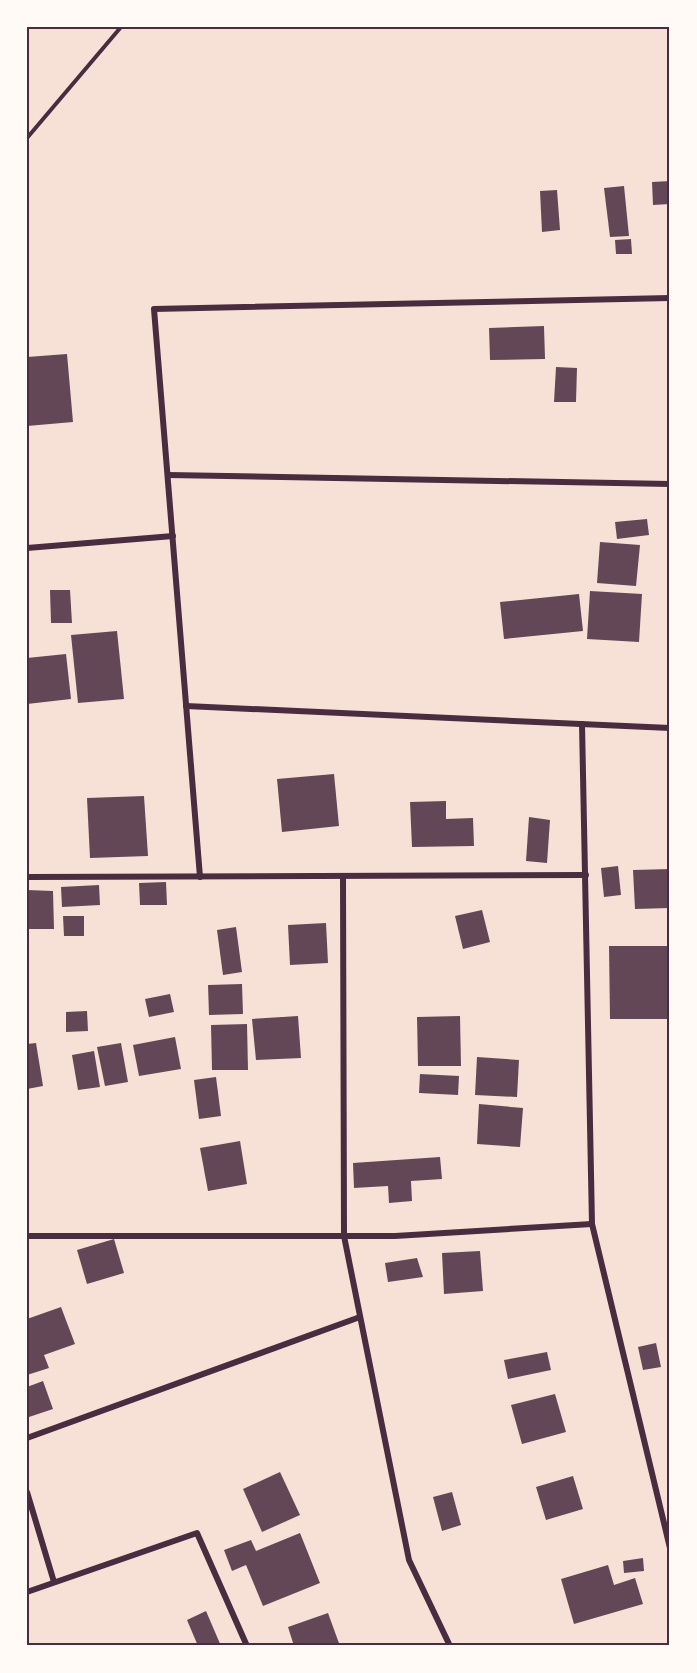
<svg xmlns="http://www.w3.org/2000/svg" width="697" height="1673" font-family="Figtree,sans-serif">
  <rect width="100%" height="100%" fill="#f7e1d7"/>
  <g fill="#644757">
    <polygon points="670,181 670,204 653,205 652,182"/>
    <polygon points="624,186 629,236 610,237 604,188"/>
    <polygon points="557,190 560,230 542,232 540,191"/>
    <polygon points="631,239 632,254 616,254 615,240"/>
    <polygon points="544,326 545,359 490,360 489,328"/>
    <polygon points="67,354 73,422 27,426 27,357"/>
    <polygon points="556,367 577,368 576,402 554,402"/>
    <polygon points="647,519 649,535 617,539 615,522"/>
    <polygon points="600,542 640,545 636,586 597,583"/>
    <polygon points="50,590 70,590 72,623 51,623"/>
    <polygon points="590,591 642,594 639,642 587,639"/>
    <polygon points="579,594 583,631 504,639 500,602"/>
    <polygon points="117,631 124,699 78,703 71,635"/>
    <polygon points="66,654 71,699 27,704 27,658"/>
    <polygon points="334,774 339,826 282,832 277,779"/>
    <polygon points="144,796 148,856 90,858 87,798"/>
    <polygon points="446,801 446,819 473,818 474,846 412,847 410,802"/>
    <polygon points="529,817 550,820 547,863 526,861"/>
    <polygon points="618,866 621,895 604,897 601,868"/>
    <polygon points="670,869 670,908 635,909 633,870"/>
    <polygon points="166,882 167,905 140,905 139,883"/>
    <polygon points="99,885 100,905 62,907 61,887"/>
    <polygon points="27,890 53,891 54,929 27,929"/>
    <polygon points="482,910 490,942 463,949 455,916"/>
    <polygon points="63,916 84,916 84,936 64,936"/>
    <polygon points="326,923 328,963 290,965 288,925"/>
    <polygon points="236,927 242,972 223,975 217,930"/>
    <polygon points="609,946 670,946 670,1019 610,1019"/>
    <polygon points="242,984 243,1014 209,1015 208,985"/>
    <polygon points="170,994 174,1012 149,1017 145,999"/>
    <polygon points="87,1011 88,1031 66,1032 66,1012"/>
    <polygon points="298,1016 301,1058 256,1060 252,1019"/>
    <polygon points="460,1016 461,1066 418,1066 417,1017"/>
    <polygon points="247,1024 248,1070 212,1070 211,1025"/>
    <polygon points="175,1037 181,1069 139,1076 133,1045"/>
    <polygon points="36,1043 43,1086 27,1089 27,1044"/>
    <polygon points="121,1043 128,1082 105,1086 97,1047"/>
    <polygon points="94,1051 100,1087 78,1090 72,1055"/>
    <polygon points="477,1057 519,1060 517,1097 475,1095"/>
    <polygon points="420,1074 459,1076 458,1095 419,1093"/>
    <polygon points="216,1077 221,1116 199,1119 194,1080"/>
    <polygon points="479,1104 523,1108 520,1147 477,1144"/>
    <polygon points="240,1141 247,1184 208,1191 200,1148"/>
    <polygon points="440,1157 442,1179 411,1181 412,1201 389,1203 388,1186 354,1188 353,1163"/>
    <polygon points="114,1239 124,1273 87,1284 77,1250"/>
    <polygon points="480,1251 483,1291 444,1294 442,1253"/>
    <polygon points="417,1258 423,1277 388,1282 385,1263"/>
    <polygon points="61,1307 75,1344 44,1355 49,1368 27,1375 27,1319"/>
    <polygon points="656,1343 661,1367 643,1370 638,1347"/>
    <polygon points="547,1352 551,1370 508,1379 504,1360"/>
    <polygon points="43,1381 53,1409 29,1417 27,1411 27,1387"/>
    <polygon points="555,1394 566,1432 522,1444 511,1405"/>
    <polygon points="280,1472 300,1515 262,1532 243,1489"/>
    <polygon points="573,1476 583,1509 546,1520 536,1487"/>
    <polygon points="452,1492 461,1525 442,1531 433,1497"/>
    <polygon points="300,1533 320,1583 263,1606 246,1565 232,1571 224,1550 251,1540 256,1551"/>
    <polygon points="643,1558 644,1571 624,1573 623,1561"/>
    <polygon points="608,1565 614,1585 635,1578 643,1604 574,1624 561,1579"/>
    <polygon points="206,1611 221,1646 198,1646 187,1620"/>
    <polygon points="328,1613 340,1646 294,1646 288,1627"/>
  </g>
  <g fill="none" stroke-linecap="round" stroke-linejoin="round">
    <polyline stroke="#4a2c40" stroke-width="4" points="27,138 121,27"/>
    <g stroke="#4a2c40" stroke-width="6">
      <polyline points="168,475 670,484"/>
      <polyline points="27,548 173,536"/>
      <polyline points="186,706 670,728"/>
      <polyline points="582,724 592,1224 670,1548"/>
      <polyline points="343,876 344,1236 409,1560 450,1646"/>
      <polyline points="27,877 586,875"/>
      <polyline points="200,877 154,309 670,298"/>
      <polyline points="27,1236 395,1236 592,1224"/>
      <polyline points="27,1438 360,1317"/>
      <polyline points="27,1492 54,1582"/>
      <polyline points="27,1592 197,1533 247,1646"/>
    </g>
  </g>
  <rect width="697" height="1673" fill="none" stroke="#fffaf5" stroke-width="57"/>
  <rect x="28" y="28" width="640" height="1616" fill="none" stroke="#4a2c40" stroke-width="2"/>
</svg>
